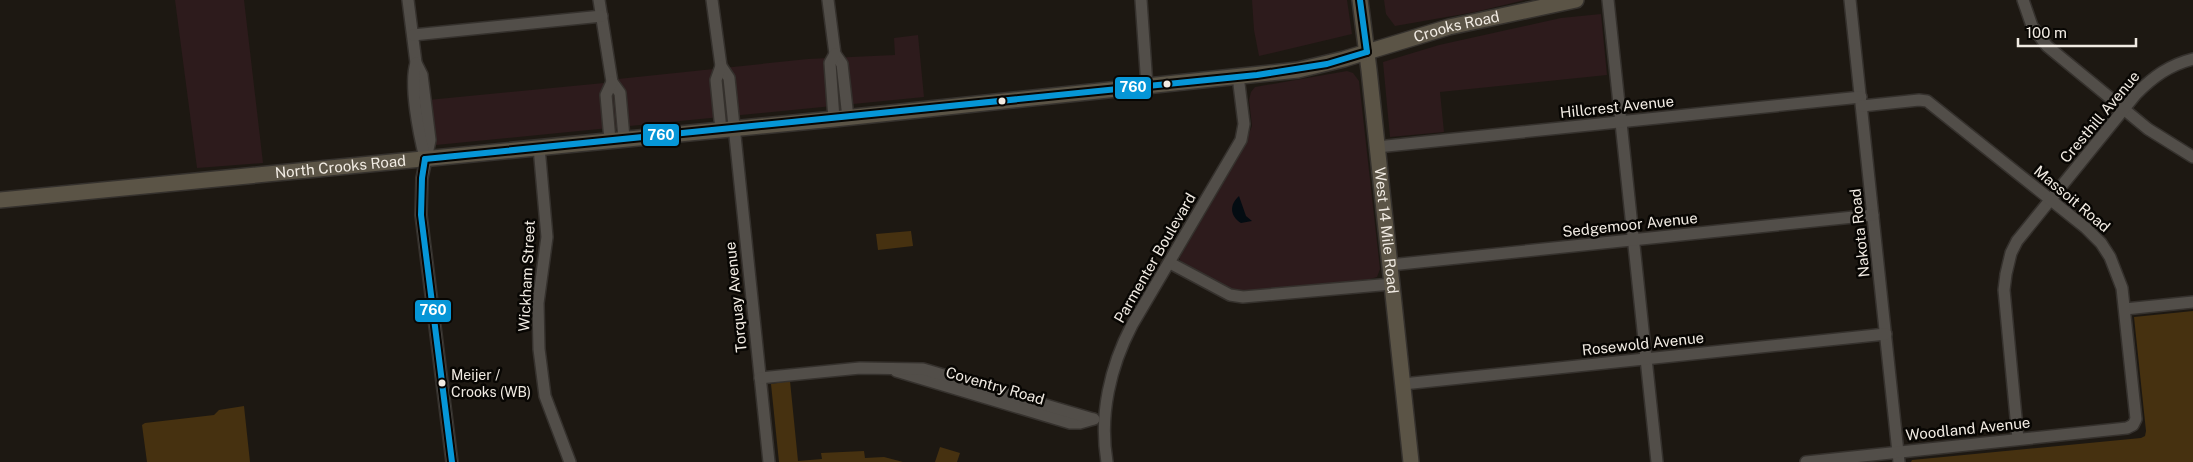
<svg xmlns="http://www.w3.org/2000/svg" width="2193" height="462" font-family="'Public Sans',sans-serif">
  <rect width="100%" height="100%" fill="#1d1812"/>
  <g fill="#2d1b1c">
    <polygon points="175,0 244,0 263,163 197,168"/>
    <polygon points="1252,0 1347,0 1352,34 1259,56 1254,30"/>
    <polygon points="1384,0 1525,0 1475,12 1395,26 1386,14"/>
    <polygon points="1601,14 1607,75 1440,92 1444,132 1390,137 1383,62 1439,45 1561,18"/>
    <polygon points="918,35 924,97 436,145 428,100 604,83 618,79 808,59 895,55 894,38"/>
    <polygon points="1347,71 1353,73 1359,81 1380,269 1377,277 1370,279 1246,293 1232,291 1184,264 1180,260 1180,257 1242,151 1252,126 1249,100 1251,92 1255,87"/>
  </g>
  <g fill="#463110">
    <polygon points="911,231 913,246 878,250 876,234"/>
    <polygon points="2193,311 2193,462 1911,462 1912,460 2141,438 2145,436 2146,431 2134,317"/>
    <polygon points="790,381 798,461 822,459 821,453 864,451 865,458 884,457 903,462 779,462 771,384"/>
    <polygon points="244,406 250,462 147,462 142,425 145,423 214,415 219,410"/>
    <polygon points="940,447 960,453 957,462 935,462"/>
  </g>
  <path fill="#040c12" d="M 1239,196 L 1246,216 L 1252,221 L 1241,223 C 1230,216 1229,205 1239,196 Z"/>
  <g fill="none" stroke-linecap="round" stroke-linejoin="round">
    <g stroke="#35312d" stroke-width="14">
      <g id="minor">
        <polyline points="408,0 416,63 422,75 430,140 422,178 421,215 452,462"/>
        <polyline points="599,0 612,82 620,93 624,138"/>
        <polyline points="712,0 721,66 729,78 769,462"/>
        <polyline points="828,0 835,54 842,64 848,118"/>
        <polyline points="1141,0 1147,86"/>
        <polyline points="1608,0 1657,462"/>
        <polyline points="1850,0 1899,462"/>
        <polyline points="2023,0 2032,26 2047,46 2148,129 2193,157"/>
        <polyline points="413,35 602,16"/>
        <path d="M 416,63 C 409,85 419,134 425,158"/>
        <polyline points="834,119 830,63 835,54"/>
        <polyline points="721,130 716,80 721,66"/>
        <polyline points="610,140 606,95 612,82"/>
        <polyline points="539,147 547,237 538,303 539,349 545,396 570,462"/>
        <polyline points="1377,147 1861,97"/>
        <polyline points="1170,263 1230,295 1243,297 1392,284"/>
        <polyline points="1390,265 1873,215"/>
        <polyline points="2125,309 2193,302"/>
        <polyline points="896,371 1070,423 1080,423 1094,419"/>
        <polyline points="760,378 860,368 923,369 1093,419"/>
        <polyline points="1403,384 1886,334"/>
        <path d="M 2018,439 L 2004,290 L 2006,274 L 2011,253 L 2017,241 L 2136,94 C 2153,77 2169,65 2193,59"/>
        <path d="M 1107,462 C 1099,415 1110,367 1132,325 L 1241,140 L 1244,124 L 1238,76"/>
        <polyline points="1806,462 2127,428 2133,425 2136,419 2122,288 2110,257 2101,243 2086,228 1927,101 1919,100 1862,106"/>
      </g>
    </g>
    <g stroke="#35312d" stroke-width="18">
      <g id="major">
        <path id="s1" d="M 1360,0 L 1369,70 L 1411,462"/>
        <path id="s2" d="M 0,200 L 834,119 L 1298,70 L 1344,59 L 1449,27 L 1576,0"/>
      </g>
    </g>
    <use href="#minor" stroke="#524e49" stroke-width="11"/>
    <use href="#major" stroke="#5b5446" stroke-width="15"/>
    <g stroke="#080603" stroke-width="10">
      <g id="bus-1">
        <polyline points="1360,0 1367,52"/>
        <polyline points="425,159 1257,75 1327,64 1367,52"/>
        <polyline points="425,159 422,178 421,215 452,462"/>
      </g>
    </g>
    <use href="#bus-1" stroke="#0696d7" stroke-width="6"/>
  </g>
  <g fill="#f1ebe3" stroke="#080603" stroke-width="2">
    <circle cx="1167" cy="84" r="4.5"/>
    <circle cx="1002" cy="101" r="4.5"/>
    <circle cx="442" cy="383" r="4.5"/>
  </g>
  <g text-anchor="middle" stroke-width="5" stroke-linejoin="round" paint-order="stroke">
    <g font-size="14" fill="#f1ebe3" stroke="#080603" text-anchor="start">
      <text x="451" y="380">Meijer /<tspan x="451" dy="17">Crooks (WB)</tspan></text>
    </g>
    <g font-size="15" fill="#f1ebe3" stroke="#080603">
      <text dy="5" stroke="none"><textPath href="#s2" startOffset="1469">Crooks Road</textPath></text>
      <text transform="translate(1617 107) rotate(-6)" y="5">Hillcrest Avenue</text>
      <text transform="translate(2100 117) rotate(-50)" y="5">Cresthill Avenue</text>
      <text dy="5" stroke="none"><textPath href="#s2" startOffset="342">North Crooks Road</textPath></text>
      <text transform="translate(2072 199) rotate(40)" y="5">Massoit Road</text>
      <text transform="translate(1630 225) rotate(-6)" y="5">Sedgemoor Avenue</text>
      <text dy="5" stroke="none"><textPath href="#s1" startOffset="232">West 14 Mile Road</textPath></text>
      <text transform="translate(1860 233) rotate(-96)" y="5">Nakota Road</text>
      <text transform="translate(1155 258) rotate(-60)" y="5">Parmenter Boulevard</text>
      <text transform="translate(527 276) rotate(-87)" y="5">Wickham Street</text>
      <text transform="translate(736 297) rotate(-96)" y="5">Torquay Avenue</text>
      <text transform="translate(1643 344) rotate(-6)" y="5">Rosewold Avenue</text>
      <text transform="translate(995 386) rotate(16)" y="5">Coventry Road</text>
      <text transform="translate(1968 429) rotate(-6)" y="5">Woodland Avenue</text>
    </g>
  </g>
  <g stroke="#080603" stroke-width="2">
    <rect x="1114" y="76" width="38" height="24" rx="5" fill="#0696d7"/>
    <rect x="642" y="123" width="38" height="24" rx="5" fill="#0696d7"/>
    <rect x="414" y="299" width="38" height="24" rx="5" fill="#0696d7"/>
  </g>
  <g font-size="14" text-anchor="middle" font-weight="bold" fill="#fff">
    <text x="1133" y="92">760</text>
    <text x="661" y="140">760</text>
    <text x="433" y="315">760</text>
  </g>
  <path d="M2018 38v8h118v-8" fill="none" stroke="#f1ebe3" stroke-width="2.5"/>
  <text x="2026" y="38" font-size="15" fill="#f1ebe3" stroke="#080603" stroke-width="4" paint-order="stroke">100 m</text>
</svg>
